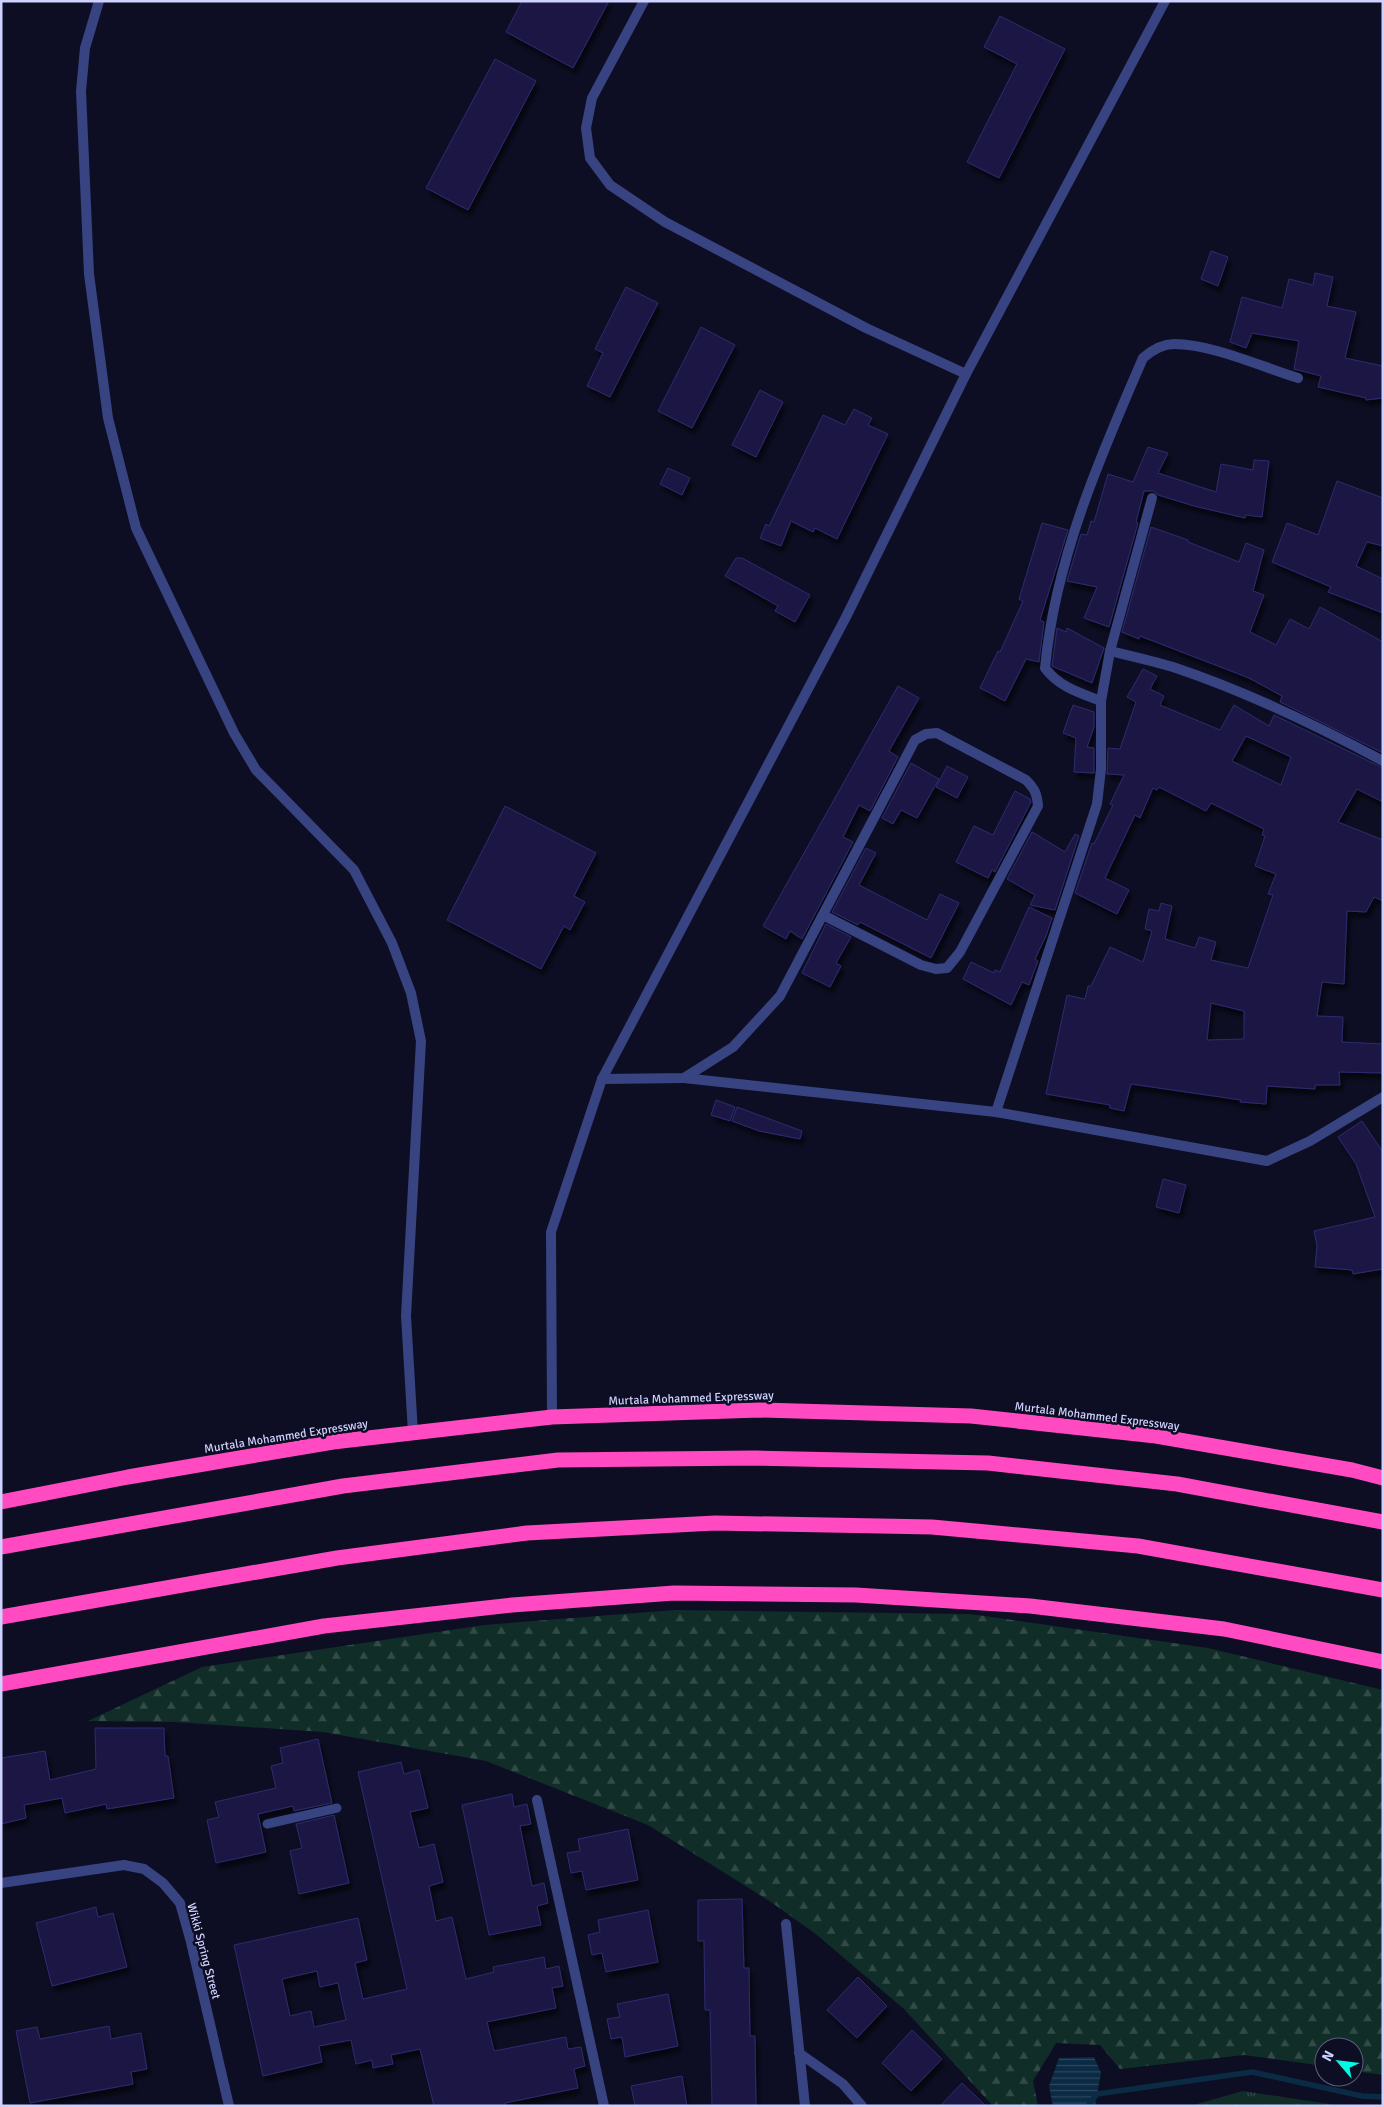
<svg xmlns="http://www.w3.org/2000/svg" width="1384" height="2107" font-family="Signika,sans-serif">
  <defs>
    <pattern id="grass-tufts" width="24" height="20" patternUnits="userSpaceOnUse" patternTransform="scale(1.25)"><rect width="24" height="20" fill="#102d27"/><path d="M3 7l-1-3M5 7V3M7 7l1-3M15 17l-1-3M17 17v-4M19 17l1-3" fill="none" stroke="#324b47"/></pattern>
    <pattern id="forest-firs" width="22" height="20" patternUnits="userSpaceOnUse" patternTransform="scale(1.25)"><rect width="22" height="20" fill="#102d27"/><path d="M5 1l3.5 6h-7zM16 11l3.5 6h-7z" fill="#324b47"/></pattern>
    <pattern id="water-rules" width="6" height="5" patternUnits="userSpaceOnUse" patternTransform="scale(1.25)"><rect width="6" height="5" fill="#0b2a44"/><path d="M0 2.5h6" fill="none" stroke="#2e4860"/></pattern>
    <filter id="shadow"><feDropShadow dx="3" dy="5.5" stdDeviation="2.5" flood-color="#0009"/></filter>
  </defs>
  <rect width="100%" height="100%" fill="#0d0e23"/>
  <polygon fill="url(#grass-tufts)" points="1243,2091 1342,2106 1190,2106"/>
  <polygon fill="url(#forest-firs)" points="675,1610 970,1614 1208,1648 1383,1690 1383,2075 1354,2071 1354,2047 1324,2047 1324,2066 1244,2055 1120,2069 1100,2045 1056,2043 1033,2081 1038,2106 993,2106 904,2009 817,1935 771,1902 648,1825 486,1761 323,1732 175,1722 88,1721 202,1667 484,1625"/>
  <polygon fill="url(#water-rules)" points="1094,2057 1101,2073 1095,2106 1053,2106 1049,2086 1059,2058"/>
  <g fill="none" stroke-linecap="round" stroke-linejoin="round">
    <polyline stroke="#0b2a44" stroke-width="5.5" points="1088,2106 1097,2094 1252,2072 1362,2096 1383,2097"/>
  </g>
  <g fill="#1a1944" stroke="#2d2b70" fill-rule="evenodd" filter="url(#shadow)">
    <polygon points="522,1 609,1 573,68 506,32"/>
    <polygon points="1000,16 1065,49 999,178 967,162 1017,64 984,47"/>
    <polygon points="495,59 536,81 468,210 426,188"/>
    <polygon points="1211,251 1228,257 1218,286 1201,279"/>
    <polygon points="1315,273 1333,277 1327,306 1356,312 1345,358 1383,366 1383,398 1366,400 1366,398 1318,387 1321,376 1294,369 1299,341 1252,333 1246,348 1230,342 1242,297 1282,308 1289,279 1313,285"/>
    <polygon points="626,287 658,303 610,397 587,386 603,353 595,349"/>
    <polygon points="701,327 735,345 692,428 658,411"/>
    <polygon points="760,390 783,402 756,457 732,445"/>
    <polygon points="854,409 872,418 868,425 888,434 837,539 815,528 813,532 791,521 781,546 760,538 766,524 769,526 823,415 845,425"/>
    <polygon points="1148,447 1168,453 1158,473 1216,492 1221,464 1253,470 1254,460 1269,461 1262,517 1246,515 1245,518 1194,506 1158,495 1153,491 1144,491 1136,522 1138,523 1109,627 1084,618 1097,587 1067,581 1081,534 1087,535 1091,521 1094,522 1108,474 1133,482"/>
    <polygon points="668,468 690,478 682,495 660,484"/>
    <polygon points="1337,481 1383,498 1383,546 1367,542 1356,566 1383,579 1383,613 1328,592 1331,587 1272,562 1287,523 1318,535"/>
    <polygon points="1042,523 1068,530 1040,620 1044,622 1039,662 1026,659 1005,701 980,688 998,651 1000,652 1023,601 1019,599"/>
    <polygon points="1151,527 1188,540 1188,542 1239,562 1246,543 1264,550 1253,591 1264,595 1250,632 1276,645 1290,619 1309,629 1320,607 1383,642 1383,753 1280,702 1282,696 1249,678 1140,636 1139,639 1122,632"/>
    <polygon points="736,558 742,558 810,595 795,622 775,611 778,606 725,576"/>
    <polygon points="1057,628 1066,632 1067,628 1104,648 1092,683 1052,666"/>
    <path d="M 1143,669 L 1157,676 L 1150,689 L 1164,696 L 1160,705 L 1220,730 L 1234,705 L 1269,726 L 1274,715 L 1383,768 L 1383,802 L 1357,789 L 1338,822 L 1383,840 L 1383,901 L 1374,897 L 1366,912 L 1347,911 L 1344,984 L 1322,982 L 1317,1016 L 1343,1017 L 1342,1042 L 1383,1044 L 1383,1073 L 1339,1072 L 1340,1085 L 1315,1085 L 1315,1089 L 1267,1086 L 1266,1104 L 1240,1102 L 1241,1100 L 1131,1084 L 1124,1111 L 1110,1108 L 1110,1105 L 1046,1094 L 1067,995 L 1085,999 L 1088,986 L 1091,986 L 1110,947 L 1143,962 L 1152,931 L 1145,929 L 1149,909 L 1159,911 L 1161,903 L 1172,906 L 1165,939 L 1195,948 L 1199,937 L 1216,942 L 1211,960 L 1248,968 L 1273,895 L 1268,894 L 1276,874 L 1255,866 L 1265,836 L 1262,835 L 1264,829 L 1211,803 L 1206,811 L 1159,787 L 1157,790 L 1153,788 L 1140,818 L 1135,815 L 1105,878 L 1129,890 L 1117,914 L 1075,893 L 1092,843 L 1094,844 L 1113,805 L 1110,804 L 1124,775 L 1107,774 L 1108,748 L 1120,749 L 1136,702 L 1127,697 ZM 1246,736 L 1291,757 L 1281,785 L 1232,761 ZM 1211,1003 L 1244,1011 L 1244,1039 L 1207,1040 Z"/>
    <polygon points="898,686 919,698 889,751 898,757 870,811 859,805 843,837 853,842 802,939 790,931 786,939 763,926"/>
    <polygon points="1073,705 1094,712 1094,727 1087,747 1094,748 1094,773 1074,772 1076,738 1063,733"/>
    <polygon points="911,763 939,779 917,818 901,810 893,824 882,818"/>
    <polygon points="947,766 968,777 957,798 936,787"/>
    <polygon points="1015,791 1030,799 1031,802 995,872 992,870 988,878 956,862 974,826 993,835"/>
    <polygon points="505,806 596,853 574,896 585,902 570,930 564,926 541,969 447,920"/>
    <polygon points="1032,832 1065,852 1075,834 1079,836 1055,910 1030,905 1035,895 1007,879"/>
    <polygon points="866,848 876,853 859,885 927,920 940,894 959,903 931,958 860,922 858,925 832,912"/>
    <polygon points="1029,907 1052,918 1046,936 1035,959 1038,961 1029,985 1022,982 1011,1005 963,979 971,962 994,973 995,970 1000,972"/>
    <polygon points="826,924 851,937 836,963 841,966 830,987 802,973"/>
    <polygon points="716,1100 735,1107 730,1121 711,1115"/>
    <polygon points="737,1107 802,1131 800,1139 759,1131 732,1121"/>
    <polygon points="1362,1121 1383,1152 1383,1269 1353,1274 1352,1270 1315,1267 1317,1246 1314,1231 1375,1217 1356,1164 1338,1137"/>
    <polygon points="1163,1179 1186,1185 1179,1213 1156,1207"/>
    <polygon points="95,1728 164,1728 165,1756 168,1756 174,1798 107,1809 106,1804 65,1813 62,1798 24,1805 26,1818 1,1824 1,1758 45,1751 50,1780 96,1769"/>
    <polygon points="318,1739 332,1803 294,1811 293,1806 258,1814 266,1852 216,1863 207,1820 219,1817 215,1802 276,1788 271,1766 283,1763 280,1748"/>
    <path d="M 401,1762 L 404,1774 L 419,1770 L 428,1808 L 410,1812 L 419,1848 L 434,1844 L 443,1882 L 429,1886 L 436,1921 L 452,1917 L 466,1979 L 494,1972 L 493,1967 L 544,1957 L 546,1969 L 559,1966 L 563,1986 L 552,1988 L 556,2008 L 487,2022 L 494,2051 L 566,2037 L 568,2049 L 581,2047 L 585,2066 L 574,2069 L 578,2088 L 505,2103 L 505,2106 L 434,2106 L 420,2049 L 391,2055 L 393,2064 L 373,2068 L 372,2060 L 356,2064 L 351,2040 L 319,2046 L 322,2062 L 263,2076 L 234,1945 L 358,1918 L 367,1960 L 355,1963 L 363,1999 L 407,1989 L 358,1772 ZM 317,1971 L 320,1987 L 338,1983 L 346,2020 L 314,2027 L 311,2011 L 290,2016 L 282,1979 Z"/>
    <polygon points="512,1794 514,1807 527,1804 531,1824 520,1826 532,1886 544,1883 548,1903 537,1906 541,1925 489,1935 462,1805"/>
    <polygon points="334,1815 349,1883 299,1894 290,1851 302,1848 296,1824"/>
    <polygon points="628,1829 638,1880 586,1890 582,1871 571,1873 567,1853 580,1851 578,1839"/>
    <polygon points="742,1899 744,1968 749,1968 750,2036 755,2036 756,2106 712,2106 710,2010 705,2010 704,1941 698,1941 698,1900"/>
    <polygon points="96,1907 98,1917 113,1913 127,1967 52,1986 36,1923"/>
    <polygon points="648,1910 658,1962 606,1972 602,1953 592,1955 588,1935 600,1932 598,1920"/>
    <polygon points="858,1977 887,2006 857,2038 827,2010"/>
    <polygon points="668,1994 678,2046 625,2057 622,2037 611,2039 607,2019 620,2017 617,2004"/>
    <polygon points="109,2026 111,2039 141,2033 147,2069 131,2072 133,2084 30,2103 16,2031 37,2027 40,2039"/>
    <polygon points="912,2030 942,2059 911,2091 882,2063"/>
    <polygon points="682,2076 687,2106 635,2106 631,2086"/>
    <polygon points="962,2083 986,2106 940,2106"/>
  </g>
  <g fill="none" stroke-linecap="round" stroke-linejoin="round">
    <polyline stroke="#384382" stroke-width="9" points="267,1824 337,1808"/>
    <g stroke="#384382" stroke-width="10">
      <polyline points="99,1 85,48 81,91 89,274 108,418 136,528 234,733 256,770 354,870 392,943 411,993 421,1041 406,1316 413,1433"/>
      <polyline points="644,1 592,98 586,128 590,158 610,185 665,222 866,328 966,374"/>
      <path d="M 1110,651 C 1131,656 1153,661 1173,667 C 1245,691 1316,725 1383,761"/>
      <path d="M 1101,701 C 1080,693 1059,687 1045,668 C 1055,560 1100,457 1143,358 C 1151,351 1163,344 1174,344 C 1212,344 1262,367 1298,378"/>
      <polyline points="684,1078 996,1112 1267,1161 1310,1141 1383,1097"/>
      <path d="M 602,1079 L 684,1078 L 733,1047 L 780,996 L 915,740 L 926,734 L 937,733 L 1026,780 C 1035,789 1037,794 1038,806 L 960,952 L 947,968 L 936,969 L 921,965 L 823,915"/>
      <polyline points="996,1112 1097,804 1101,769 1101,701 1110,651 1152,498"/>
      <polyline points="552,1417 551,1232 602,1079 846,617 966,374 1165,1"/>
      <polyline points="537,1800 604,2106"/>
      <polyline points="1,1883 124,1865 144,1869 163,1883 180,1903 191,1942 229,2106"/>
      <polyline points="786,1924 805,2106"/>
      <polyline points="799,2053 843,2084 862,2106"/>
    </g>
    <g stroke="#ff4ac1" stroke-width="15">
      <polyline points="1,1502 128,1477 333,1442 552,1417 759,1410 971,1416 1156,1436 1352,1470 1383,1478"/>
      <polyline points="1,1547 343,1486 558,1460 756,1458 988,1463 1177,1484 1383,1522"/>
      <polyline points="1,1617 337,1558 527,1533 715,1523 932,1527 1138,1546 1383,1590"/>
      <polyline points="1,1684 324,1626 512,1605 674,1593 856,1595 1030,1606 1224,1629 1383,1662"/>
    </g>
  </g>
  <g text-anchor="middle" stroke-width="5" stroke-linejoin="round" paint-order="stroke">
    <g font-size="12" fill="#cfd2ff" stroke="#0d0e23">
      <text transform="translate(691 1398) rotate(-2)" y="4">Murtala Mohammed Expressway</text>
      <text transform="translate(1097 1416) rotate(7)" y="4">Murtala Mohammed Expressway</text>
      <text transform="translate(286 1436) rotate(-9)" y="4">Murtala Mohammed Expressway</text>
      <text transform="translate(204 1951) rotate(75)" y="4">Wikki Spring Street</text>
    </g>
  </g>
  <rect width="1384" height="2107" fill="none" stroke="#cfd2ff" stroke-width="5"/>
  <g transform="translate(1339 2062) rotate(298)"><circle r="24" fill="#0d0e23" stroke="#5b5c7b"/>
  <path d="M0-4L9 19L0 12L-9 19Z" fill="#00fae6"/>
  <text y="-8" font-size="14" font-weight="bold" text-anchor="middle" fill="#cfd2ff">N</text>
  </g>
</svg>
